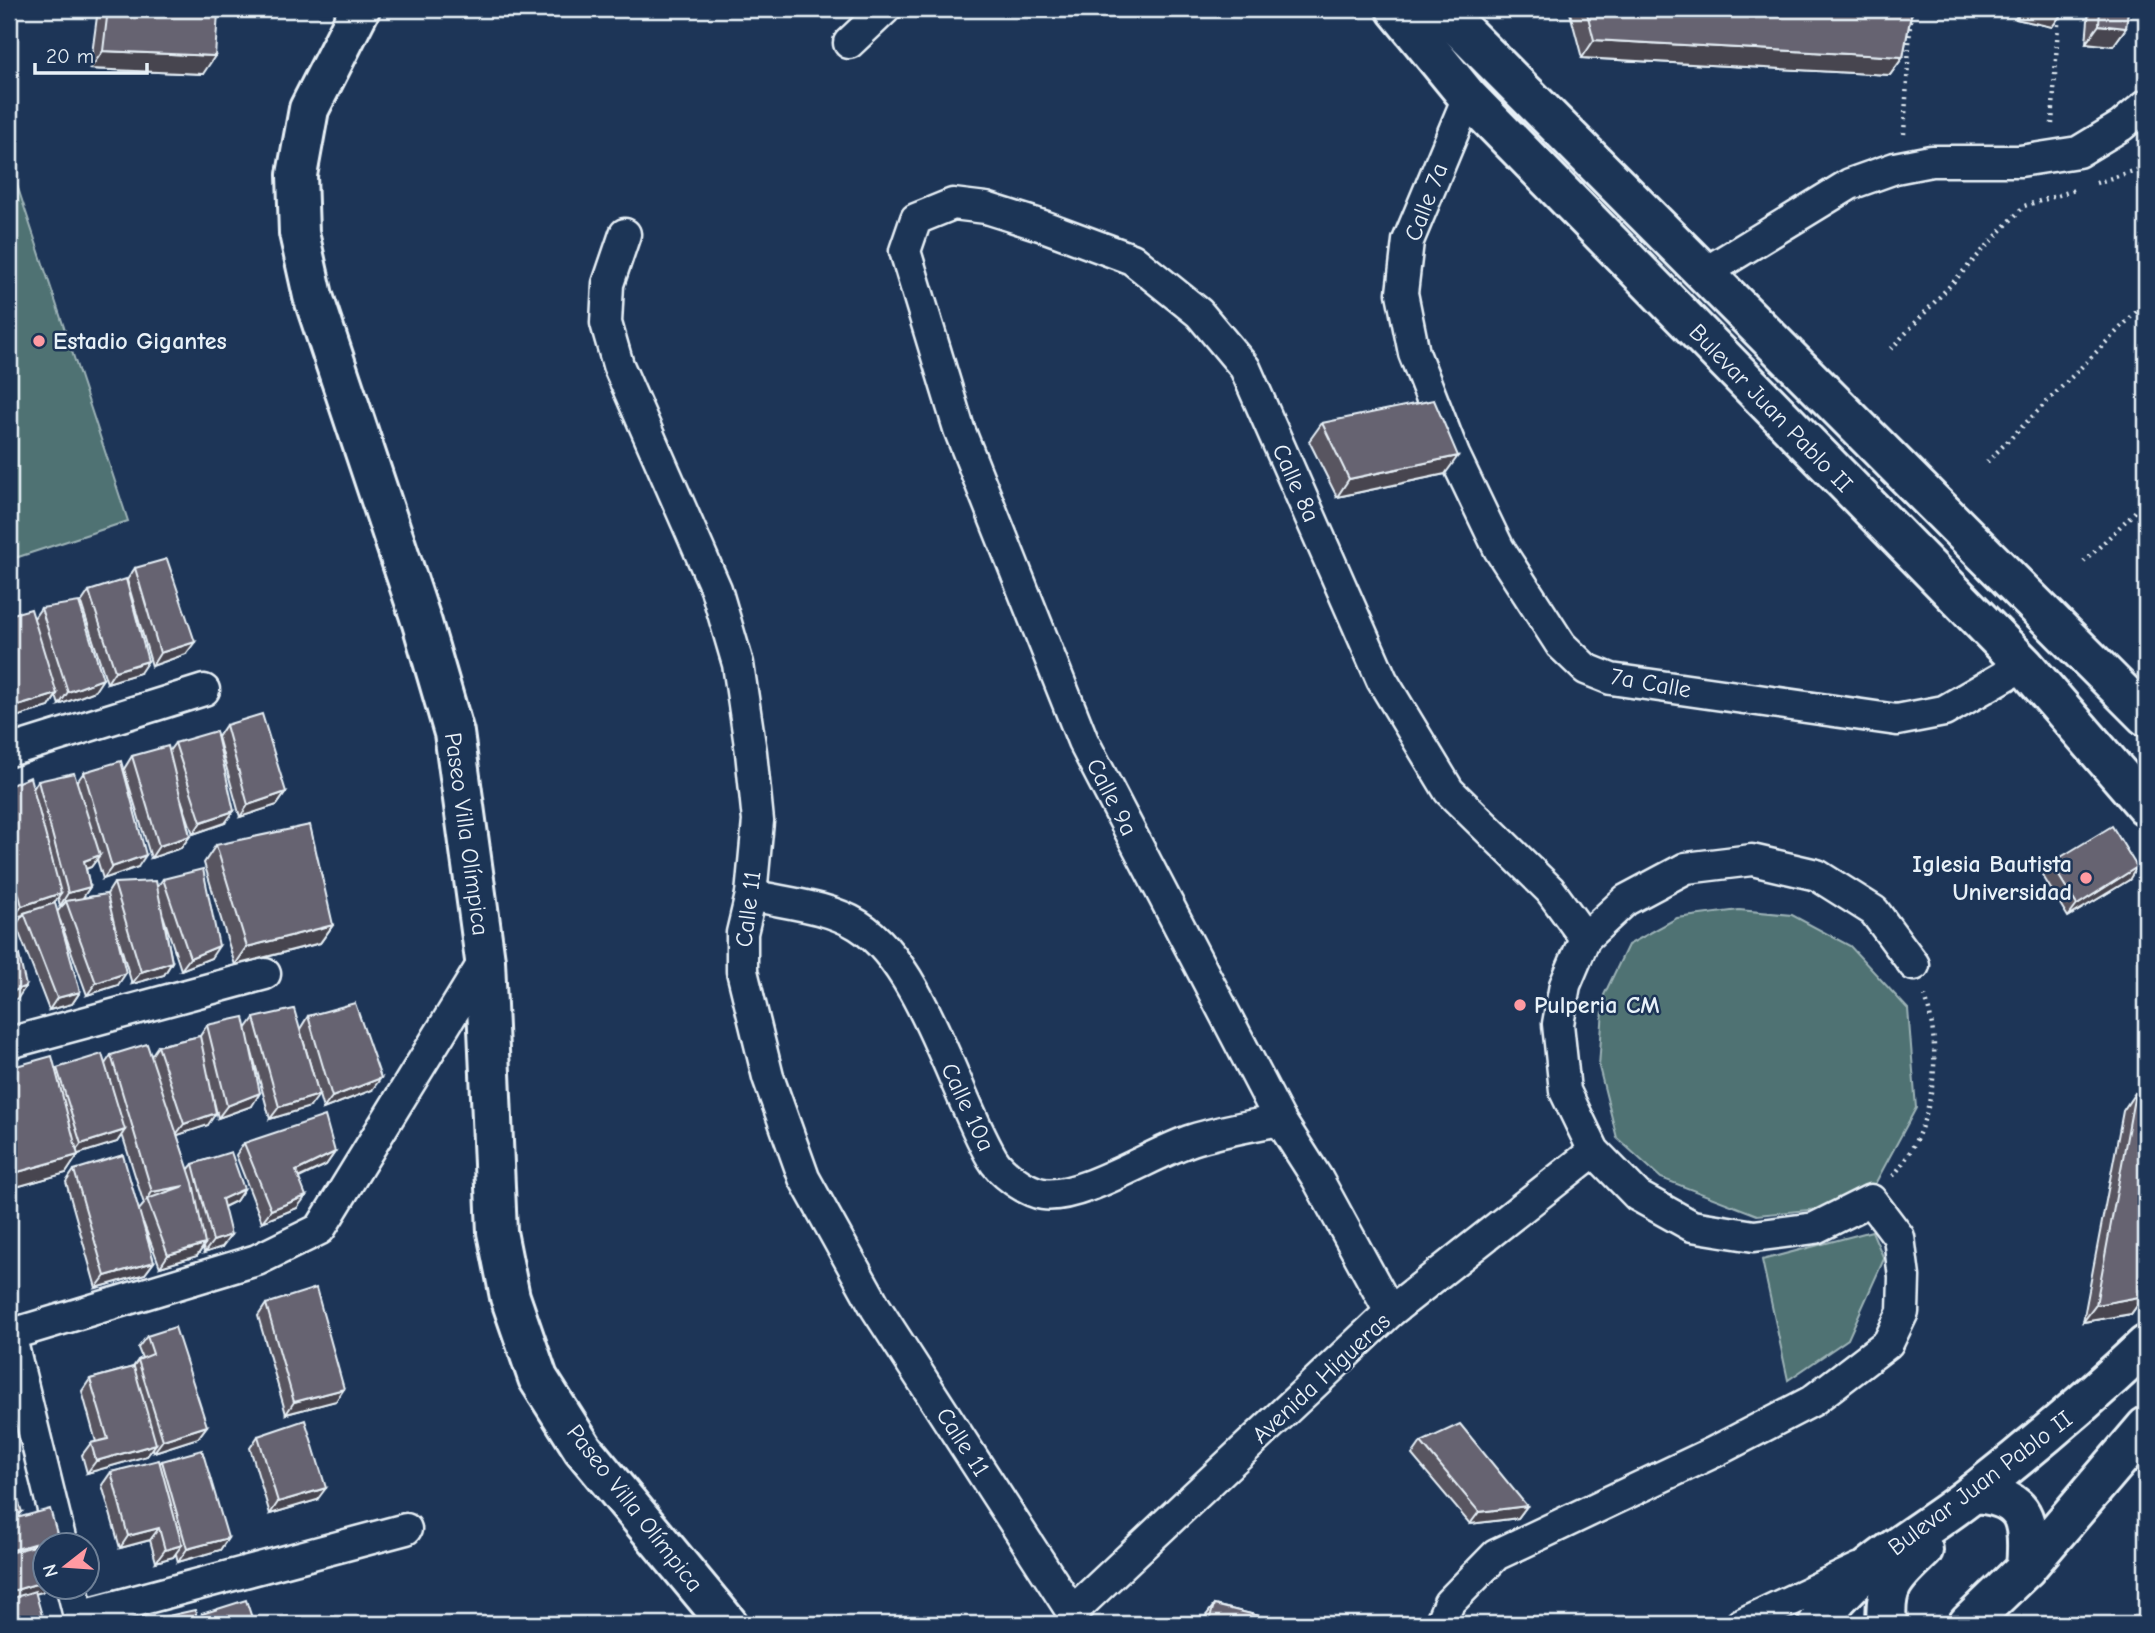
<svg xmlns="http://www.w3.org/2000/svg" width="2155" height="1633" font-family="'Comic Neue',sans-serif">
  <rect width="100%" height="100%" fill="#1d3557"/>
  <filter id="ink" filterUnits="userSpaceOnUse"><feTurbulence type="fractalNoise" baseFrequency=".0143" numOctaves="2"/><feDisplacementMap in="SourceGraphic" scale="14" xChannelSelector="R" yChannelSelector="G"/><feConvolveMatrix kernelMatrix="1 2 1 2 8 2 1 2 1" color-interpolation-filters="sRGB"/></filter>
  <g filter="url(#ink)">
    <g fill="#4f7273" stroke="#9cb2b6" stroke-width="2">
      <polygon points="9,161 128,521 9,560"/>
      <polygon points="1739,910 1792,915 1850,946 1908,1009 1916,1108 1875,1184 1829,1208 1757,1215 1661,1178 1617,1138 1599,1067 1604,995 1628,945 1677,918"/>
      <polygon points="1872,1231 1884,1259 1848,1339 1788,1380 1762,1260"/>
    </g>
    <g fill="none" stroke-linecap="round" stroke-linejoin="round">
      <g stroke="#e8f1f8" stroke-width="35">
        <g id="minor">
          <polyline points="849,43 885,9"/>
          <polyline points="1468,97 1408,241 1402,293 1414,353 1454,455 1499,549 1561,645 1586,669 1611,679 1897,720 1944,711 2024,665"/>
          <polyline points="625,234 608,284 606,323 618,365 716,589 738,664 751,752 758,821 751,895 742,933 742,971 768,1077 804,1178 876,1308 1072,1612 1074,1624"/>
          <polyline points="1703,274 1850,184 1895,168 1931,161 2020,161 2078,152 2121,126 2146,105"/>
          <polyline points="9,751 204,690"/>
          <path d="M 751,895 C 785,903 827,906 858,925 C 922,965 954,1093 992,1158 C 1000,1172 1025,1191 1043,1194 C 1080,1200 1154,1152 1192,1140 C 1220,1131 1251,1126 1280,1120"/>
          <polyline points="9,1043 265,974"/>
          <polyline points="1390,1312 1317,1178 1280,1120 1083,741 959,429 905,251 916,219 953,204 986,208 1043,226 1132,259 1199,313 1245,368 1382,680 1449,791 1550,890 1585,938"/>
          <polyline points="9,1330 62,1546"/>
          <polyline points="9,1335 257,1260 320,1229 485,960"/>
          <polyline points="72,1588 81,1624"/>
          <polyline points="1072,1612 1390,1312 1594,1151"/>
          <polyline points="79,1616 406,1529"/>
          <polyline points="1440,1624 1449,1603 1496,1555 1714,1452 1812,1401 1888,1343 1903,1312 1904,1277 1899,1237 1871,1200 1815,1228 1754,1236 1692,1226 1638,1196 1594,1151 1565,1091 1558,1024 1565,985 1585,938 1626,900 1686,868 1752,860 1817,875 1874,911 1914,965"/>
          <polyline points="1741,1624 1858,1569"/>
        </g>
      </g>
      <g stroke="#e8f1f8" stroke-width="44">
        <g id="secondary">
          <polyline points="360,9 309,109 297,175 299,233 313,296 422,623 454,733 485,960 497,1232 510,1297 538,1378 583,1449 728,1624"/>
          <polyline points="1396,9 1468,97 2024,665 2146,806"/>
          <polyline points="1441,9 2146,716"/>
          <path d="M 1974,1493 C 2027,1497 2030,1521 2026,1568"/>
          <path d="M 1818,1624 C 1855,1565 1923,1534 1976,1491 C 2035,1445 2092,1396 2146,1345"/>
          <path d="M 1887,1624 C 1883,1585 1896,1576 1923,1550"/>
          <polyline points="1968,1624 2026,1568 2146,1427"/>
        </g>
      </g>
      <g stroke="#e8f1f8" stroke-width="4.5" stroke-dasharray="2 5" stroke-linecap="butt">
        <polyline points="2052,124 2059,9"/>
        <polyline points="1904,134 1911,9"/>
        <polyline points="2096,183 2146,167"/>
        <polyline points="1891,349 2024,206 2078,189"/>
        <polyline points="1987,462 2146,302"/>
        <polyline points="2084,562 2146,501"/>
        <path d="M 1893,1176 C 1934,1128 1944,1055 1925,996"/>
      </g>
      <use href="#minor" stroke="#1d3557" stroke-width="30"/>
      <use href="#secondary" stroke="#1d3557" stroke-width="38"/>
    </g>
    <g fill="#585561" stroke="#e8f1f8" stroke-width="2" fill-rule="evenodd">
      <polygon points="98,9 204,9 203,74 90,69"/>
      <polygon points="1569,9 1912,9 1903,57 1890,75 1582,58"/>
      <polygon points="2017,9 2065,9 2052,27 2016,19"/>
      <polygon points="2089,9 2128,9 2126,28 2113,46 2086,43"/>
      <polygon points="1322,423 1445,474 1337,497 1309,441"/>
      <polygon points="135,568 186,654 152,666 127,580"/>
      <polygon points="89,591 140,673 107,683 81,603"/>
      <polygon points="41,608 95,691 59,705 56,696 49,707 9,719 9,615 34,618"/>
      <polygon points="226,725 286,792 277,805 240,817 218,737"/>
      <polygon points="175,743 225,823 193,834 181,799 190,836 181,848 151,858 124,769 132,756 169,751"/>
      <path d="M 84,772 L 138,867 L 103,879 L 97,859 L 91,867 L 86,869 L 90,887 L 82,898 L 107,894 L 114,883 L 157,887 L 163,879 L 211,958 L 181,970 L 163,915 L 172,962 L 164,975 L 132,984 L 115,927 L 118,985 L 87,995 L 60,920 L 80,992 L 72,1004 L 49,1010 L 16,925 L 23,915 L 13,918 L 9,901 L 9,786 L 33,789 L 38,781 L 77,782 ZM 58,897 L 60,906 L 63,905 L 57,912 L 53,904 Z"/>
      <polygon points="216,845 333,925 320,943 235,965 204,863"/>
      <polygon points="2051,863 2129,880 2068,917 2043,876"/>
      <polygon points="308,1016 372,1090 323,1109 300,1029"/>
      <polygon points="254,1018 310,1107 270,1119 250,1045 252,1106 218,1118 212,1093 208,1125 177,1135 188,1170 193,1164 244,1189 236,1201 224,1207 222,1247 204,1253 203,1247 197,1256 160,1267 143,1222 154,1262 145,1274 96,1288 66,1182 74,1170 139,1210 144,1204 122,1134 117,1142 78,1154 66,1173 9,1189 9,1068 55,1069 57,1068 105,1064 111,1055 151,1056 158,1046 200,1036 207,1025 246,1029"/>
      <polygon points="2135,1093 2146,1096 2146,1268 2145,1268 2144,1296 2131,1314 2083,1322 2123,1111"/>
      <polygon points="244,1143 335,1152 326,1165 299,1178 297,1208 262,1222 236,1155"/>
      <polygon points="266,1304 336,1401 286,1414 258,1316"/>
      <polygon points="147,1336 207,1426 198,1438 154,1452 153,1448 147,1456 87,1473 82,1455 91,1443 96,1442 82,1391 90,1379 133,1367 138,1360 142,1358 138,1348"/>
      <polygon points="258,1436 317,1500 270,1514 250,1448"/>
      <polygon points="1421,1442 1527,1506 1518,1518 1470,1524 1412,1455"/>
      <polygon points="162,1461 228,1538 220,1550 178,1562 176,1554 173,1557 156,1562 150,1540 120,1548 102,1485 111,1472 160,1463"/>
      <polygon points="1214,1605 1292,1624 1203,1624 1205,1617"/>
      <polygon points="202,1614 254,1624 144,1624 146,1621 197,1622"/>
    </g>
    <g fill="#47454f" stroke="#e8f1f8" stroke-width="2">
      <polygon points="2023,9 2065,9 2052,27 2016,19"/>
      <polygon points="2099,25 2126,28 2113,46 2086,43"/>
      <polygon points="1594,40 1903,57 1890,75 1582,58"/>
      <polygon points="103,51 215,56 203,74 90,69"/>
      <polygon points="1458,456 1445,474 1337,497 1349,479"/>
      <polygon points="195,642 186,654 152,666 160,653"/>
      <polygon points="148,661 140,673 107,683 115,671"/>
      <polygon points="103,679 95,691 59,705 68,692"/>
      <polygon points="57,694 49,707 9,719 18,706"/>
      <polygon points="286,792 277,805 240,817 248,805"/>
      <polygon points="234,811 225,823 193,834 201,822"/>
      <polygon points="190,836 181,848 151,858 159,846"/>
      <polygon points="100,855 91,867 75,873 84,861"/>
      <polygon points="146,855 138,867 103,879 112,867"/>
      <polygon points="2137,867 2129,880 2068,917 2077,905"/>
      <polygon points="90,887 82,899 66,901 63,905 60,906 68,893"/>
      <polygon points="61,893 53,905 24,913 23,915 13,918 22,906"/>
      <polygon points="333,925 320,943 235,965 247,947"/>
      <polygon points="219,946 211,958 181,970 190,958"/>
      <polygon points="172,962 164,975 132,984 141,972"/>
      <polygon points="126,973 118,985 87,995 96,983"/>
      <polygon points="26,986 18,998 9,1002 9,993"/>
      <polygon points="80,992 72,1004 49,1010 57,998"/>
      <polygon points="381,1078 372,1090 323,1109 332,1097"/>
      <polygon points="260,1093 252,1106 218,1118 227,1106"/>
      <polygon points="319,1095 310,1107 270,1119 279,1107"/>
      <polygon points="216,1113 208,1125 175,1136 184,1124"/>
      <polygon points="125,1130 117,1142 72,1156 81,1144"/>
      <polygon points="335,1152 326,1165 287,1183 296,1171"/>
      <polygon points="78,1155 66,1173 9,1189 9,1185 18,1172"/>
      <polygon points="184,1186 147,1200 152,1192"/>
      <polygon points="244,1189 236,1201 213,1212 222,1199"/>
      <polygon points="306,1196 297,1208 262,1222 271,1210"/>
      <polygon points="231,1235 222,1247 204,1253 213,1241"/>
      <polygon points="205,1244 197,1256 160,1267 168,1255"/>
      <polygon points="154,1262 145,1274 96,1288 105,1276"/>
      <polygon points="2144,1296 2131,1314 2083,1322 2096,1305"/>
      <polygon points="344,1389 336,1401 286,1414 294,1402"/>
      <polygon points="207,1426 198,1438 154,1452 163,1440"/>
      <polygon points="156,1444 147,1456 87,1473 96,1461"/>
      <polygon points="326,1488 317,1500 270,1514 278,1502"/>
      <polygon points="1527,1506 1518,1518 1470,1524 1479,1512"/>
      <polygon points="22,1512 13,1524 9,1525 9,1516"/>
      <polygon points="159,1528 150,1540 120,1548 128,1536"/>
      <polygon points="58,1537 52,1545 46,1545 46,1550 9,1561 9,1551"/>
      <polygon points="228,1538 220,1550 178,1562 187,1549"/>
      <polygon points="182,1545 173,1557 156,1562 165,1550"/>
      <polygon points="46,1581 46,1587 42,1592 9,1601 9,1592"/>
      <polygon points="43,1619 39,1624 25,1624"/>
    </g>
    <g fill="#666371" stroke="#e8f1f8" stroke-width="2">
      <polygon points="108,9 204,9 218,13 215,56 103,51"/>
      <polygon points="1586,9 1912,9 1903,57 1594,40"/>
      <polygon points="2100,9 2128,9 2126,28 2099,25"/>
      <polygon points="1434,400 1458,456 1349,479 1322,423"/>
      <polygon points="167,559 195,642 160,653 135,568"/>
      <polygon points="126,579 148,661 115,671 89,591"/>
      <polygon points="79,602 103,679 68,692 41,608"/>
      <polygon points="31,609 57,694 18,706 9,677 9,615"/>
      <polygon points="262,714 286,792 248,805 226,725"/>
      <polygon points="216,731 234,811 201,822 175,743"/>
      <polygon points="168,746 190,836 159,846 132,756"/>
      <polygon points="121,761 146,855 112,867 84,772"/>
      <polygon points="74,773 100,855 84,861 90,887 68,893 38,781"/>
      <polygon points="30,777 61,893 22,906 9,859 9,786"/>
      <polygon points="310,825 333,925 247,947 216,845"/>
      <polygon points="2112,826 2137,867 2077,905 2051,863"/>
      <polygon points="203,869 219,946 190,958 163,879"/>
      <polygon points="156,881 172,962 141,972 114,883"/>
      <polygon points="107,894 126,973 96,983 66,901"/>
      <polygon points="55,903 80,992 57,998 24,913"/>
      <polygon points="9,912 26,986 9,993"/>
      <polygon points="355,1003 381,1078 332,1097 308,1016"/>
      <polygon points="294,1009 319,1095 279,1107 254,1018"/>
      <polygon points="244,1017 260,1093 227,1106 207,1025"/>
      <polygon points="200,1036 216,1113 184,1124 158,1046"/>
      <polygon points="147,1044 193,1183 205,1244 168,1255 147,1199 184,1186 152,1192 111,1055"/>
      <polygon points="102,1054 125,1130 81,1144 57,1068"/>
      <polygon points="52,1056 78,1155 18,1172 9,1139 9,1068"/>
      <polygon points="2135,1093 2146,1096 2146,1250 2144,1296 2096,1305"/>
      <polygon points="325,1116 335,1152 296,1171 306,1196 271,1210 244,1143"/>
      <polygon points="231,1152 244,1189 222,1199 231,1235 213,1241 193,1164"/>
      <polygon points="123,1155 154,1262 105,1276 74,1170"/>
      <polygon points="316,1288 344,1389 294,1402 266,1304"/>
      <polygon points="175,1327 207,1426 163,1440 138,1360 153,1354 147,1336"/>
      <polygon points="134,1367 156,1444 96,1461 91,1443 108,1439 90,1379"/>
      <polygon points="305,1420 326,1488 278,1502 258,1436"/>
      <polygon points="1460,1424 1527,1506 1479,1512 1421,1442"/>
      <polygon points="202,1450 228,1538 187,1549 162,1461"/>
      <polygon points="159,1460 182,1545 165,1550 159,1528 128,1536 111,1472"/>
      <polygon points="12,1482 22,1512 9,1516 9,1483"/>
      <polygon points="50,1509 58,1537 9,1551 9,1520"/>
      <polygon points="41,1544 46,1561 46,1581 9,1592 9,1553"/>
      <polygon points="35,1591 43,1619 25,1624 9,1624 9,1599"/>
      <polygon points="246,1600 254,1624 206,1624 202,1614"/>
      <polygon points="1214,1605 1292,1624 1208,1624"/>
      <polygon points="195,1610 198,1624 147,1624 146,1621"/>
    </g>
  </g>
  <g fill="#ff9aa2" stroke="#1d3557" stroke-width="2.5">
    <circle cx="39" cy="341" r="7"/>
    <circle cx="2086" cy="878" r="7"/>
    <circle cx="1520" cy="1005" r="7"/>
  </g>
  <g text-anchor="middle" stroke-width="5" stroke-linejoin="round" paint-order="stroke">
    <g font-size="24" fill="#e8f1f8" stroke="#1d3557">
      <text transform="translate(1426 202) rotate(-69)" y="8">Calle 7a</text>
      <text transform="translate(1771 408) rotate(46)" y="8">Bulevar Juan Pablo II</text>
      <text transform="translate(1296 483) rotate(66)" y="8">Calle 8a</text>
      <text transform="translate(1651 683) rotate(10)" y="8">7a Calle</text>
      <text transform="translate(1112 797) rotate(63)" y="8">Calle 9a</text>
      <text transform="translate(467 834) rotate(82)" y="8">Paseo Villa Olímpica</text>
      <text transform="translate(748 909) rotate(-83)" y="8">Calle 11</text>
      <text transform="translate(968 1107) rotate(65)" y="8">Calle 10a</text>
      <text transform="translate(1321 1378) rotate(-43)" y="8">Avenida Higueras</text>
      <text transform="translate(963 1442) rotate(57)" y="8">Calle 11</text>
      <text transform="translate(1980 1483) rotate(-37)" y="8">Bulevar Juan Pablo II</text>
      <text transform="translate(635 1508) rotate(52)" y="8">Paseo Villa Olímpica</text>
    </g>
    <g font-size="24" font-weight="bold" fill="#e8f1f8" stroke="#1d3557" text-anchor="start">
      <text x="53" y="349">Estadio Gigantes</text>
      <text x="2072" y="872" text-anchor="end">Iglesia Bautista<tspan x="2072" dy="28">Universidad</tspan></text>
      <text x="1534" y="1013">Pulperia CM</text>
    </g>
  </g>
  <rect width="2155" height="1633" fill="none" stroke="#1d3557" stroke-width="35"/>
  <rect x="18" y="18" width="2120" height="1598" fill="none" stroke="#e8f1f8" stroke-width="2.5" filter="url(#ink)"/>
  <g transform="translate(66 1566) rotate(253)"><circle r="33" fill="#1d3557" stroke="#6e8097" stroke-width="2"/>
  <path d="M0-5L12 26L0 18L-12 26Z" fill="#ff9aa2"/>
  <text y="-10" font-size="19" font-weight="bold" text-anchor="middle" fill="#e8f1f8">N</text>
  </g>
  <path d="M35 63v10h112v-10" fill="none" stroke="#e8f1f8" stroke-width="3.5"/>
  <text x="46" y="63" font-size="21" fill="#e8f1f8" stroke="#1d3557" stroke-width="5" paint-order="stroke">20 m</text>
</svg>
